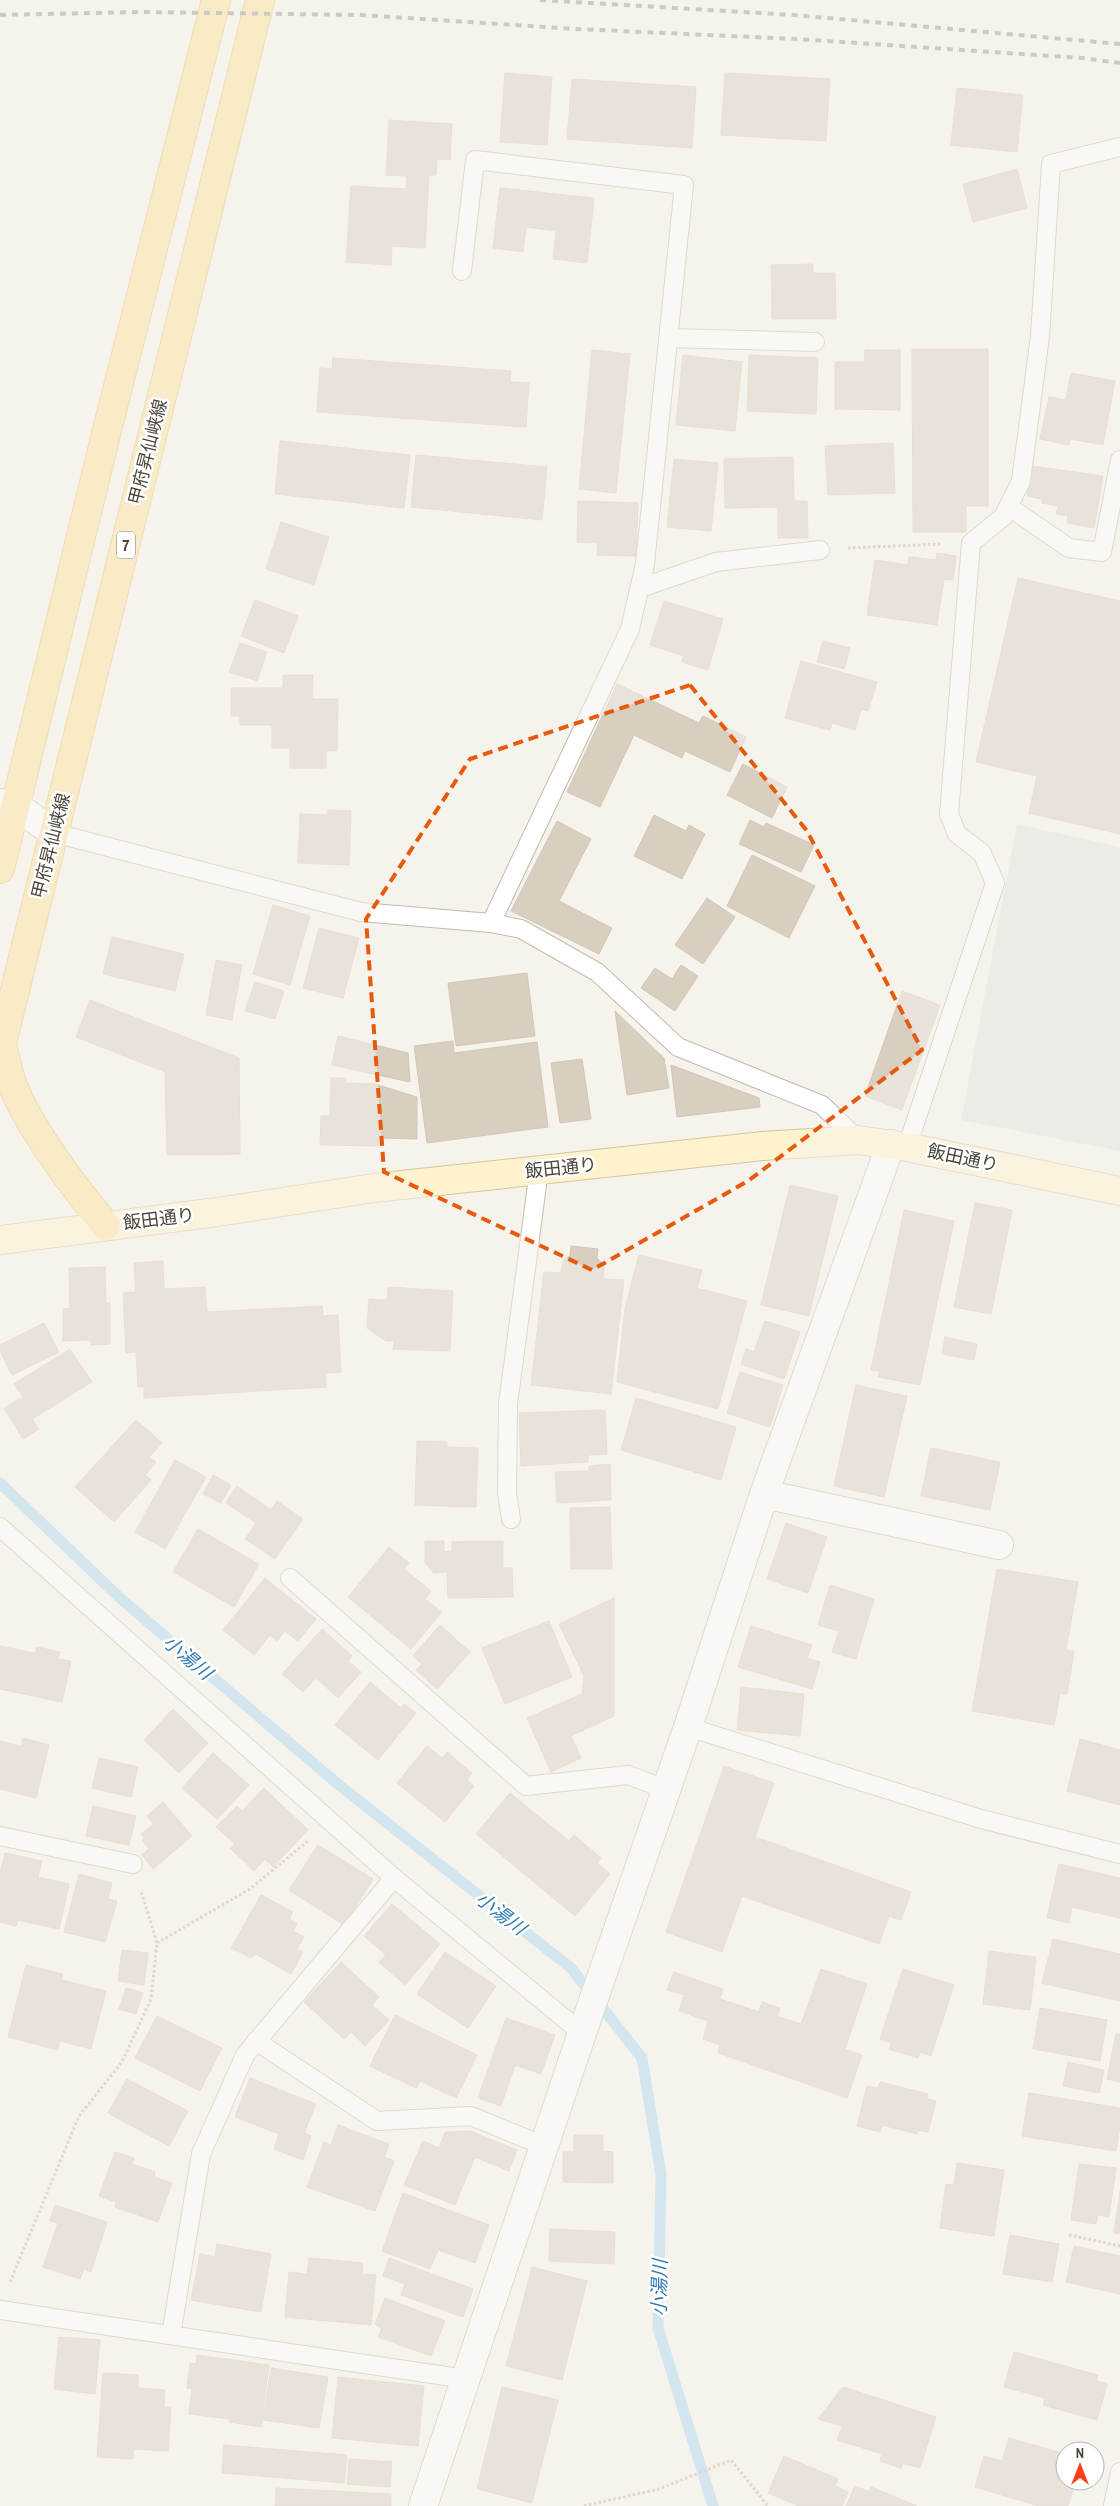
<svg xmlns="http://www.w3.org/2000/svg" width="1120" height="2506" font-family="'Archivo Narrow','Noto Sans JP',sans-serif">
  <rect width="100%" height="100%" fill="#f6f3ec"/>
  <polygon fill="#e5e3e0" points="1017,824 1120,847 1120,1151 961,1120"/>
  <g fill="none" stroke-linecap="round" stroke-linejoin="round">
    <polyline stroke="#a9d4f2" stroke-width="11" points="0,1483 120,1598 339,1785 571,1968 642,2058 661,2175 658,2328 713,2506"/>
  </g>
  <g fill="#d8cfc1" stroke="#d3c7b4">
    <polygon points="505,73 552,77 547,145 500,142"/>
    <polygon points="725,73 830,79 826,141 721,135"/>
    <polygon points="572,79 696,87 692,148 567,139"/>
    <polygon points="957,88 1023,95 1017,152 951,145"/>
    <polygon points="389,120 452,124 450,160 437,159 436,175 429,175 425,248 392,246 391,265 346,262 351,186 406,189 407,176 386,175"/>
    <polygon points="1017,169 1027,208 973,222 963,184"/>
    <polygon points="500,188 594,198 587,263 553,259 556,231 526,227 523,252 493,248"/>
    <polygon points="813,264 813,273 835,273 836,319 772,319 771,265"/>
    <polygon points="912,349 988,349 988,506 966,506 966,532 913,532"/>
    <polygon points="592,350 630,354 616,493 579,489"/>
    <polygon points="865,350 900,350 900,410 835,409 835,362 864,362"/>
    <polygon points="683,355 742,362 735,431 676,425"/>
    <polygon points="749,355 818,358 816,414 747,411"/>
    <polygon points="333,358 511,371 510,382 529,383 526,427 317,412 320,368 332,369"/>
    <polygon points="1071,373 1115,381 1103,445 1070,439 1069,445 1040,439 1049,397 1066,400"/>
    <polygon points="280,441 410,455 404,508 275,494"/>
    <polygon points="893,443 895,493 828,495 825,446"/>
    <polygon points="416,455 547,467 542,520 411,507"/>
    <polygon points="793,457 794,501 807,501 808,538 778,538 778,507 725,508 724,459"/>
    <polygon points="674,459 718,463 711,531 667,527"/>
    <polygon points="1032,466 1103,476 1094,528 1067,523 1068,516 1056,514 1058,506 1042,503 1042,499 1027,496"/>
    <polygon points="578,501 638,503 636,556 597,555 598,543 577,542"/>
    <polygon points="281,522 329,537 314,585 266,569"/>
    <polygon points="937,553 956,556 953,580 944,579 937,625 867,615 875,560 908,565 909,557 936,560"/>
    <polygon points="1018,578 1120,601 1120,834 1029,813 1037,776 976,762"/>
    <polygon points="255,600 298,616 284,653 241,636"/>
    <polygon points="664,601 723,619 708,670 682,662 684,656 650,645"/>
    <polygon points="823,641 850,648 844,669 817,662"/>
    <polygon points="240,643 267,652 257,681 229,672"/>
    <polygon points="801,661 877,682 868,711 861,709 855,730 832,723 830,730 785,718"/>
    <polygon points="283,675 313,675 312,699 338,699 337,751 326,751 326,768 290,768 290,748 272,748 272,725 240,725 240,716 231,716 231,688 283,688"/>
    <polygon points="617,684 699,723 703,716 746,737 730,772 685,751 682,758 634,735 600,807 567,792"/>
    <polygon points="743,764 787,787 772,818 727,795"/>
    <polygon points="328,810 351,811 349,865 298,863 300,814 328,815"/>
    <polygon points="654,815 686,831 689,825 705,834 682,879 634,856"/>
    <polygon points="750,820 764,827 766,823 814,845 801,872 739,844"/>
    <polygon points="557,821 591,839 559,901 612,928 599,954 511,911"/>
    <polygon points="752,855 815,886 789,938 727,906"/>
    <polygon points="707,898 735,917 703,964 675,945"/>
    <polygon points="273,905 310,916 290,985 253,974"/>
    <polygon points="319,928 359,938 343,998 303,988"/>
    <polygon points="112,937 184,954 175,991 103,974"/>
    <polygon points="216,960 242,965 232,1020 206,1015"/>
    <polygon points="681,965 698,976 675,1011 641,988 655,968 672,979"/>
    <polygon points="527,973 535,1036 456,1046 448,983"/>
    <polygon points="255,982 284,991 275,1019 245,1011"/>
    <polygon points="902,991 940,1005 902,1110 865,1096"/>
    <polygon points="90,1000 239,1058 240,1154 167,1155 165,1072 76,1037"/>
    <polygon points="615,1011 664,1058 669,1088 627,1095"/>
    <polygon points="338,1036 408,1053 410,1082 332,1065"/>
    <polygon points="453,1041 454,1053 537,1042 548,1127 427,1143 414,1046"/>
    <polygon points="582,1059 591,1119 560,1123 551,1063"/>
    <polygon points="671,1065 759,1098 760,1107 677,1117"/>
    <polygon points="331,1078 346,1078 346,1083 375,1084 417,1097 417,1139 380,1138 380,1146 320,1145 321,1116 330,1116"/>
    <polygon points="790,1185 838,1196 809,1316 761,1305"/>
    <polygon points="975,1203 1012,1210 991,1314 954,1307"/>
    <polygon points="904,1210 954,1221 920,1385 878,1377 880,1371 871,1370"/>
    <polygon points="571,1246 598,1249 597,1258 604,1265 603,1279 624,1280 611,1394 531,1385 544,1272 561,1273 563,1260 570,1256"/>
    <polygon points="639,1255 702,1270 697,1288 747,1301 718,1409 617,1382 625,1308"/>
    <polygon points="163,1261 164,1289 205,1287 207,1312 322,1306 323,1316 338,1315 341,1372 325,1373 326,1387 144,1398 144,1387 138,1387 136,1352 126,1353 123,1293 136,1292 134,1263"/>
    <polygon points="105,1267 106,1303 110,1303 110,1344 91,1345 91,1340 63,1341 63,1309 70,1308 69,1268"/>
    <polygon points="388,1287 453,1291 450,1351 393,1349 394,1341 386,1341 367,1328 369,1299 387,1300"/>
    <polygon points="765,1321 800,1332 784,1379 741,1364 746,1349 754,1352"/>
    <polygon points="44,1323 59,1352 12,1375 0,1351 0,1345"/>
    <polygon points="945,1337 977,1344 974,1360 942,1354"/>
    <polygon points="70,1349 92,1382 32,1419 39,1429 23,1439 4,1408 23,1397 14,1384"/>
    <polygon points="740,1372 783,1385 770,1427 727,1413"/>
    <polygon points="856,1385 907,1396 884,1497 834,1486"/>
    <polygon points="636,1398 736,1427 721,1480 621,1450"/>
    <polygon points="605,1410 607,1454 588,1455 588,1462 521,1466 519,1413"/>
    <polygon points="136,1420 162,1443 149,1457 156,1462 145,1475 151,1480 114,1522 75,1487"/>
    <polygon points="417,1441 447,1442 447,1447 478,1448 476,1507 415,1505"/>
    <polygon points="931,1448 1000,1462 990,1510 921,1496"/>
    <polygon points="175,1460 206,1477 165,1549 135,1532"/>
    <polygon points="610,1464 611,1500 557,1503 555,1472 589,1471 589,1466"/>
    <polygon points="213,1475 231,1485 221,1503 203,1494"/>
    <polygon points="237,1486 271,1510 277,1501 303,1519 275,1559 245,1539 256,1523 226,1503"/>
    <polygon points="610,1507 612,1569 571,1569 570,1508"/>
    <polygon points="786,1523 827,1537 808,1593 767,1579"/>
    <polygon points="198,1529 259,1564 234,1607 173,1572"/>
    <polygon points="425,1541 444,1541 444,1552 452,1551 452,1542 503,1541 503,1568 512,1568 513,1597 448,1598 447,1572 434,1573 425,1563"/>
    <polygon points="389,1547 409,1563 404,1569 431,1591 425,1599 442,1612 411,1649 348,1597"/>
    <polygon points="997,1569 1078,1582 1066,1650 1074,1652 1067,1694 1060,1693 1054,1725 972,1711"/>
    <polygon points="265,1578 316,1619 298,1641 285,1631 277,1641 270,1635 254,1655 223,1630"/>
    <polygon points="830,1585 874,1599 856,1659 832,1652 839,1631 818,1625"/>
    <polygon points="614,1598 614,1716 571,1736 581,1758 551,1772 527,1718 582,1694 584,1676 559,1624"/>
    <polygon points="549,1621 572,1677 505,1704 482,1648"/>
    <polygon points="440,1625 470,1652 437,1689 416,1670 422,1664 413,1656"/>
    <polygon points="751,1626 812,1645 807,1658 820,1662 812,1689 738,1667"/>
    <polygon points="322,1629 352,1656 348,1661 361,1672 338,1698 316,1678 303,1692 282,1674"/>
    <polygon points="0,1646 35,1653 37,1647 60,1652 58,1659 71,1661 62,1702 0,1689"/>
    <polygon points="370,1682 401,1708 404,1704 416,1713 378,1760 335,1725"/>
    <polygon points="741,1687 804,1694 800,1736 737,1730"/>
    <polygon points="173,1709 208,1743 179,1773 144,1740"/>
    <polygon points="23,1738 49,1745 36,1798 0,1789 0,1741 21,1746"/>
    <polygon points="1080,1739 1120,1750 1120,1805 1067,1791"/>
    <polygon points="427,1746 442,1758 447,1752 472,1773 467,1780 474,1786 445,1822 397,1783"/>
    <polygon points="213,1753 249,1785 217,1819 182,1788"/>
    <polygon points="99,1758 138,1767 131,1797 92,1788"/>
    <polygon points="724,1766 774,1783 755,1837 911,1892 901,1920 889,1916 879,1944 742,1896 722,1952 666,1932"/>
    <polygon points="264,1788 308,1830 273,1867 265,1859 254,1871 230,1848 235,1844 216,1827 237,1806 242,1811"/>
    <polygon points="510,1793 569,1841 574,1835 601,1858 597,1863 610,1874 575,1916 476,1834"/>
    <polygon points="163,1802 192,1836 153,1869 142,1855 149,1849 142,1840 144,1838 141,1834 154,1824 147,1816"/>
    <polygon points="93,1806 136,1816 129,1845 86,1836"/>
    <polygon points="318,1845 373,1879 344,1925 289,1890"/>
    <polygon points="5,1853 42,1861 38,1877 69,1884 59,1929 18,1920 16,1926 0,1922 0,1874"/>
    <polygon points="1059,1864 1120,1878 1120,1918 1072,1907 1069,1923 1047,1918"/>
    <polygon points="79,1874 112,1883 108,1899 117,1901 105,1942 64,1932"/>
    <polygon points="261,1895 293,1912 289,1919 297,1924 293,1931 304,1937 297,1949 303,1952 291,1974 256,1954 251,1958 231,1948"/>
    <polygon points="392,1904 440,1944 405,1985 379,1962 386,1955 364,1936"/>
    <polygon points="1053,1939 1120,1954 1120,2001 1042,1983"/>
    <polygon points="122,1950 148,1953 144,1985 118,1981"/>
    <polygon points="989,1951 1036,1957 1030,2010 983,2004"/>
    <polygon points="445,1952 496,1986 468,2028 417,1994"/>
    <polygon points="341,1962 379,1997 372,2005 389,2020 365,2046 351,2032 344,2039 304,2002"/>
    <polygon points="26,1965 63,1974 61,1980 106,1991 91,2049 60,2041 58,2050 8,2037"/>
    <polygon points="821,1969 867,1984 845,2049 862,2055 847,2098 718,2053 720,2045 703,2039 708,2021 679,2011 684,1995 667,1990 674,1972 723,1989 720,1999 759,2012 762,2002 780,2008 777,2016 801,2024"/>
    <polygon points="903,1969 954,1985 931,2056 920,2052 918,2058 889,2049 891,2043 880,2039"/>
    <polygon points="126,1988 143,1993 136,2014 119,2009"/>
    <polygon points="1040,2008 1107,2020 1100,2061 1033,2049"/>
    <polygon points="395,2015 477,2055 456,2098 420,2081 416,2088 370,2066"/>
    <polygon points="157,2016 222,2048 200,2091 135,2058"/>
    <polygon points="506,2018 555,2035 541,2074 515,2065 501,2106 478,2098"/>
    <polygon points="1116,2034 1120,2034 1120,2082 1107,2079"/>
    <polygon points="1068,2062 1104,2070 1099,2093 1063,2086"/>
    <polygon points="250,2078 316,2104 304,2133 311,2136 303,2160 274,2149 279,2134 235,2117"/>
    <polygon points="127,2079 188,2111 169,2146 108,2113"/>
    <polygon points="880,2082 928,2094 927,2099 936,2101 928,2132 918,2130 917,2134 882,2125 880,2132 857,2126 867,2086 878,2088"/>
    <polygon points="1029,2093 1120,2108 1120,2126 1116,2151 1022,2136"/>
    <polygon points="338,2125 389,2144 384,2157 394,2161 375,2211 307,2187 324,2142 331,2145"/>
    <polygon points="470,2131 517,2150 509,2171 475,2157 455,2205 404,2185 423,2141 439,2148 445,2132"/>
    <polygon points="574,2135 603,2135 603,2151 613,2152 613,2183 563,2182 563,2152 574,2152"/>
    <polygon points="115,2152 134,2158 132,2164 155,2172 154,2177 172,2183 158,2222 115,2207 116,2202 99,2196"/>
    <polygon points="957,2163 1004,2170 994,2236 940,2228 946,2184 954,2185"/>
    <polygon points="1079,2164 1116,2168 1109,2217 1098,2215 1096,2224 1071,2220"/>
    <polygon points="1120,2191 1120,2234 1114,2233"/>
    <polygon points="403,2193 489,2225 475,2263 438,2250 430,2269 382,2251"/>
    <polygon points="55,2205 107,2222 91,2272 84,2269 80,2279 43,2267 58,2223 50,2221"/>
    <polygon points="550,2229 615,2232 614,2264 549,2261"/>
    <polygon points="1010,2235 1059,2244 1052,2282 1003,2274"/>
    <polygon points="217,2244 271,2254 261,2312 191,2300 200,2254 215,2257"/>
    <polygon points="1074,2246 1120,2256 1120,2294 1066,2282"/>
    <polygon points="309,2258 363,2263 362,2274 376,2275 371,2325 285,2317 289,2272 307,2274"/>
    <polygon points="389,2258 473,2289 463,2317 401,2295 405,2284 383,2276"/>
    <polygon points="532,2267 587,2281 562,2380 506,2366"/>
    <polygon points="385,2298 445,2321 431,2356 378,2337 382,2328 375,2324"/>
    <polygon points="59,2337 100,2340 95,2394 54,2389"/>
    <polygon points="1014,2352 1098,2375 1096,2381 1107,2384 1097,2420 1043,2405 1045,2398 1004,2387"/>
    <polygon points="197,2355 269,2365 261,2427 229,2422 230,2419 189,2414 192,2389 187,2388 190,2363 196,2364"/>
    <polygon points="271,2368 328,2377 319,2428 263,2420"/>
    <polygon points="103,2373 138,2375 138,2388 165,2390 164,2407 171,2407 168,2451 134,2449 133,2459 97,2457"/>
    <polygon points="338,2377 424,2386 418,2446 332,2438"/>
    <polygon points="502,2387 558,2400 532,2503 477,2489"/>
    <polygon points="843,2387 936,2417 920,2468 902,2463 901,2468 880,2461 882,2454 837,2440 842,2426 818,2419"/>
    <polygon points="1009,2438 1065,2454 1065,2481 1069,2481 1067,2486 1074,2487 1068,2506 1039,2506 975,2487 984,2456 1002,2461"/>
    <polygon points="224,2445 347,2455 344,2483 222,2473"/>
    <polygon points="784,2456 838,2479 835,2486 848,2492 842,2506 799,2506 768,2493"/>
    <polygon points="349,2459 392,2462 390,2487 347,2484"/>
    <polygon points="855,2486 870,2492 871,2487 917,2506 846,2506"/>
    <polygon points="276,2488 391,2494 391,2506 275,2506"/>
  </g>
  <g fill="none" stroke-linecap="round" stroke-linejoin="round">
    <g stroke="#c2bbae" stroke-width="20">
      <g id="service">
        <polyline points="462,271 475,160 684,185 645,564 630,629 491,923"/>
        <polyline points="669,338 815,342"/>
        <polyline points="1009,507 1069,548 1102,552 1120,460"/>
        <polyline points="640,588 716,562 820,550"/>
        <polyline points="54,833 361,912 491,923 521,929 597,972 678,1047 822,1105 858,1140"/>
        <polyline points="907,1147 995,883 982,853 957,834 949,814 971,543 1003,517 1021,481 1040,336 1051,164 1120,147"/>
        <polyline points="511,1519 507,1493 508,1404 539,1170"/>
        <polyline points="0,1527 394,1878 582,2033"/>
        <polyline points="290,1578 526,1786 628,1775 665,1789"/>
        <polyline points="688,1727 981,1819 1120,1854"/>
        <polyline points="0,1836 133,1864"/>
        <polyline points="256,2041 377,2121 471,2116 544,2146"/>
        <polyline points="0,2310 466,2379"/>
        <polyline points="171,2335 201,2154 245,2055 394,1878"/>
        <polyline points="1113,2506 1120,2472"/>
      </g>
    </g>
    <g stroke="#c2bbae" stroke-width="30">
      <g id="minor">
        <polyline points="764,1494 999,1545"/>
        <polyline points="423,2506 582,2033 688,1727 764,1494 891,1144"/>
      </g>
    </g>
    <g stroke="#c2bbae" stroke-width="30">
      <polyline id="tertiary" points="0,803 16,806 54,833"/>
    </g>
    <g stroke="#d6c79b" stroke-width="30">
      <polyline id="secondary" points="0,1240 217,1212 374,1188 763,1146 858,1140 907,1147 1120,1191"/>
    </g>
    <g stroke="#e6c16a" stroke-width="30">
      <g id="primary">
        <polyline points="0,869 106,434 216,0"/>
        <path d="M 2,1046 C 6,1059 8,1073 13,1086 C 32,1133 74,1187 106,1226"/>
        <polyline points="0,1051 260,0"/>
      </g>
    </g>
    <g stroke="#c4b79f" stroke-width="3" stroke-dasharray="2.5 2.5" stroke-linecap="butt">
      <polyline points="848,548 942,544"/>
      <polyline points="157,1943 250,1889 309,1840"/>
      <polyline points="1069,2235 1120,2246"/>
      <polyline points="10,2282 79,2116 122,2062 151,1999 157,1943 141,1891"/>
      <polyline points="584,2506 659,2489 731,2460 768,2506"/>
    </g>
    <use href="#service" stroke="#fff" stroke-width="18"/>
    <use href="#minor" stroke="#fff" stroke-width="28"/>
    <use href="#tertiary" stroke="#fff" stroke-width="28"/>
    <use href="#secondary" stroke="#fff3cd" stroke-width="28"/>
    <use href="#primary" stroke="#ffe39c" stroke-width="28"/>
    <g stroke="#9a9a9a" stroke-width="4" stroke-dasharray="6 6" stroke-linecap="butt">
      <polyline points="540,0 794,15 1120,44"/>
      <polyline points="0,15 142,12 361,15 576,29 797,39 1082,58 1120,63"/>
    </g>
  </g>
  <path d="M0 0H1120V2506H0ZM 690,685 L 807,831 L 922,1050 L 748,1181 L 592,1270 L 384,1172 L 366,919 L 470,759 Z" fill="#f6f3ec" fill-opacity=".55" fill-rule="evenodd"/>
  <path fill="none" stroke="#e8590c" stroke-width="4" stroke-dasharray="10 6" stroke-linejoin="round" d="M 690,685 L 807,831 L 922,1050 L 748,1181 L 592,1270 L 384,1172 L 366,919 L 470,759 Z"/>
  <g text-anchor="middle" stroke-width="5" stroke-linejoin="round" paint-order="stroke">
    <rect fill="#fff" stroke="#817c74" stroke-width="1" x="117" y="531.5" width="18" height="27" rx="4"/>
    <g font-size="16" font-weight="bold" fill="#4b4439">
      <text x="126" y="551">7</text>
    </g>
    <g font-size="18" fill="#4b4439" stroke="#fff">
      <text transform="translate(148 452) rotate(-76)" y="6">甲府昇仙峡線</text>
      <text transform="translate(51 846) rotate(-76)" y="6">甲府昇仙峡線</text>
      <text transform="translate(963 1158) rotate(12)" y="6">飯田通り</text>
      <text transform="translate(561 1168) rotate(-6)" y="6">飯田通り</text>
      <text transform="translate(159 1219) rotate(-7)" y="6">飯田通り</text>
    </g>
    <g font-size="19" font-style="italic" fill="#2e7ab2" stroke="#fff">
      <text transform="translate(188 1657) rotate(40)" y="7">小湯川</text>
      <text transform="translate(501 1913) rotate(38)" y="7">小湯川</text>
      <text transform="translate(659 2288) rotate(-89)" y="7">小湯川</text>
    </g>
  </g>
  <g transform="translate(1080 2466)"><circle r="24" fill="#ffffff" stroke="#b7b4b0"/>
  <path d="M0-4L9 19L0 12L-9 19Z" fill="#fc3f1d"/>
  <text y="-8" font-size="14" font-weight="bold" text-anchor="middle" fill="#4b4439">N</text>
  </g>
</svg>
